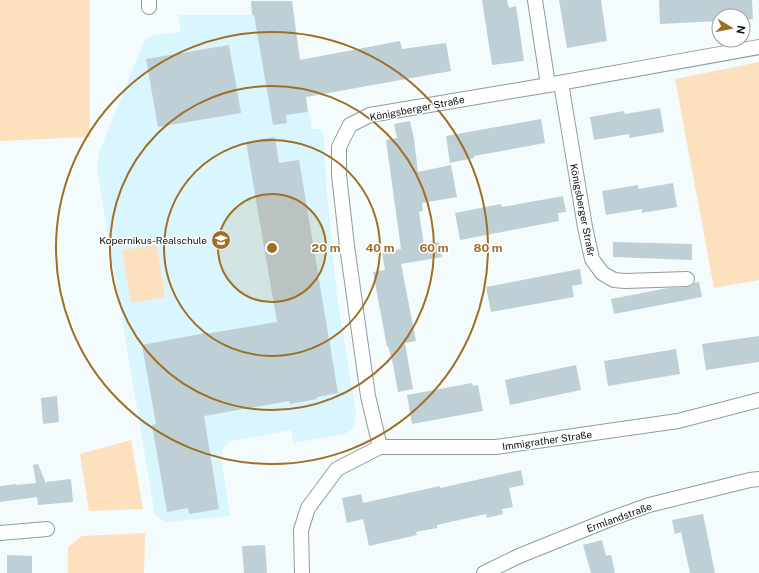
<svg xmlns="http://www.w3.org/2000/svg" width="759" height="573" font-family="'Public Sans',sans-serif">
  <rect width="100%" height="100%" fill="#f4fbfd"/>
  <polygon fill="#d9f5fd" points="178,15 277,15 292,114 309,111 312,129 319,129 323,132 324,136 326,184 337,297 356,413 355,421 352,429 345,434 294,443 291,430 232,441 227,444 222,449 221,458 230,516 165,522 155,515 97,169 99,153 144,41 154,35 181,32"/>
  <g fill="#fde0be">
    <polygon points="0,0 90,0 90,137 0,141"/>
    <polygon points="759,62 759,280 714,288 675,79"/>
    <polygon points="157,245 165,297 131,303 122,250"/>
    <polygon points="131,440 143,509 89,511 80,454"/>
    <polygon points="145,533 144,573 68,573 68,547 82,536"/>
  </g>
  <g fill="#bed0d5">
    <polygon points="482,0 507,0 509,8 516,6 524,61 492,65"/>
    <polygon points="559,0 601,0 607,41 567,48"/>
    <polygon points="659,0 752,0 753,19 743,20 743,16 719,16 719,21 660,24"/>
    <polygon points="251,1 292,1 300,60 400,41 402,49 446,43 451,71 306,97 308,112 286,115 287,123 273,125 254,15 252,15"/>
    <polygon points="229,45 241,113 158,127 146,59"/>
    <polygon points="660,108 664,132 629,138 629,134 594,140 590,117 624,111 625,114"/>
    <polygon points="541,119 545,143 474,156 474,158 450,163 446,136"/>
    <polygon points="410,121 414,139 418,172 451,165 457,197 422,203 423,211 419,212 424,245 439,242 442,257 401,264 416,341 405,343 413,389 398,392 393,364 388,346 387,347 373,272 385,270 382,253 401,249 386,140 397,138 394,124"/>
    <polygon points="275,137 279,163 299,160 338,393 317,397 317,399 290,404 289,401 204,416 219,509 189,514 188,508 167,512 152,425 156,424 142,345 205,333 205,334 277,322 246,142"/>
    <polygon points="673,183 677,207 642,213 642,209 606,215 602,191 638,185 638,189"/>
    <polygon points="563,196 566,212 558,213 559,221 460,240 455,213 501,204 502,207"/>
    <polygon points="613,242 692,244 692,260 613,257"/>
    <polygon points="580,269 582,284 572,286 574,297 491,312 486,287"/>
    <polygon points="699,282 702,297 614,314 611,299 668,288 688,287 692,286 694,283"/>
    <polygon points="759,336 759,362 706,370 702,344"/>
    <polygon points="676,349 680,374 608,386 604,361"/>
    <polygon points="576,365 581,390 510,405 505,380"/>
    <polygon points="472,383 473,386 478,385 483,411 412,424 407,395"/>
    <polygon points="57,396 59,422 43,424 41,398"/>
    <polygon points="38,464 47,486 46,482 71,479 73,502 38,505 37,497 0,502 0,486 16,484 17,485 36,483 33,465"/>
    <polygon points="521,470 524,485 509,488 513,507 502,509 503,514 487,518 486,514 437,525 437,528 416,532 417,535 369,546 363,519 347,523 342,498 361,494 363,503 440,486 440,488"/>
    <polygon points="703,514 715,573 690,573 681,532 675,534 672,520"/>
    <polygon points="602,540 606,556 611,555 615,573 591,573 583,545"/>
    <polygon points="265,545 267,573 244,573 242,546"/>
    <polygon points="7,555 32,556 32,573 7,573"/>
  </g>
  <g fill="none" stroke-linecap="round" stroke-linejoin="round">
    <g stroke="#8c9da1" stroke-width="16">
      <g id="minor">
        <polyline points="535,0 548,85"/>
        <polyline points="149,7 149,0"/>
        <polyline points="561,83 585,227 592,259 602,273 614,280 625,281 687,279"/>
        <polyline points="380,447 368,396 347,246 339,175 339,147 350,125 370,115 548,85 759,47"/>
        <polyline points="0,533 47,529"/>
        <polyline points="302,573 301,530 308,508 337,469 380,447 496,447 678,421 759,400"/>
        <polyline points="484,573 519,556 613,518 649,505 750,480 759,479"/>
      </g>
    </g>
    <use href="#minor" stroke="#fff" stroke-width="14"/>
  </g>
  <circle cx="272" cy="248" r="54" fill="#a16e25" fill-opacity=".12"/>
  <g fill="none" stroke="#a16e25" stroke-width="2">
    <circle cx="272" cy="248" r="54"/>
    <circle cx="272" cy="248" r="108"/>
    <circle cx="272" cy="248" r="162"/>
    <circle cx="272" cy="248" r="216"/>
  </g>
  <defs>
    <g id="school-disc" transform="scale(1)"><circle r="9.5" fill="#a16e25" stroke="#fff"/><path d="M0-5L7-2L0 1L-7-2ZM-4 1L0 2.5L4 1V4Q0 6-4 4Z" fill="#fff"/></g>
  </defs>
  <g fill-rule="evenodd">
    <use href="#school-disc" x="221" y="240"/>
  </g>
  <g text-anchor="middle" stroke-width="3" stroke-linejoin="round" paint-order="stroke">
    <g font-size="10" fill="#0a1012" stroke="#fff">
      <text transform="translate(417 108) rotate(-11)" y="4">Königsberger Straße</text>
      <text transform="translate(583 210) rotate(79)" y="4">Königsberger Straßr</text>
      <text transform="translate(547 440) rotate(-8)" y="4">Immigrather Straße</text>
      <text transform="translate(619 517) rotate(-20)" y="4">Ermlandstraße</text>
    </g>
    <g font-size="10" fill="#0a1012" stroke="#fff" text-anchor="end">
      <text x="207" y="244">Kopernikus-Realschule</text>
    </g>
  </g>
  <circle cx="272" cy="248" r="6" fill="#a16e25" stroke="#fff" stroke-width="2"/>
  <g font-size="12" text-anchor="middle" font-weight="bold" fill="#a16e25" stroke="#fff" stroke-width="3" stroke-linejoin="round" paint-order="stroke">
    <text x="326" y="252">20 m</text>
    <text x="380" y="252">40 m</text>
    <text x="434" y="252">60 m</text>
    <text x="488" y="252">80 m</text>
  </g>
  <g transform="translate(731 28) rotate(100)"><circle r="19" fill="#ffffff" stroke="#9d9fa0"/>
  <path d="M0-3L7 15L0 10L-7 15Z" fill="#a16e25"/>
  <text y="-6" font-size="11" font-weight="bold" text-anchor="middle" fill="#0a1012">N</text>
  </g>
</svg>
